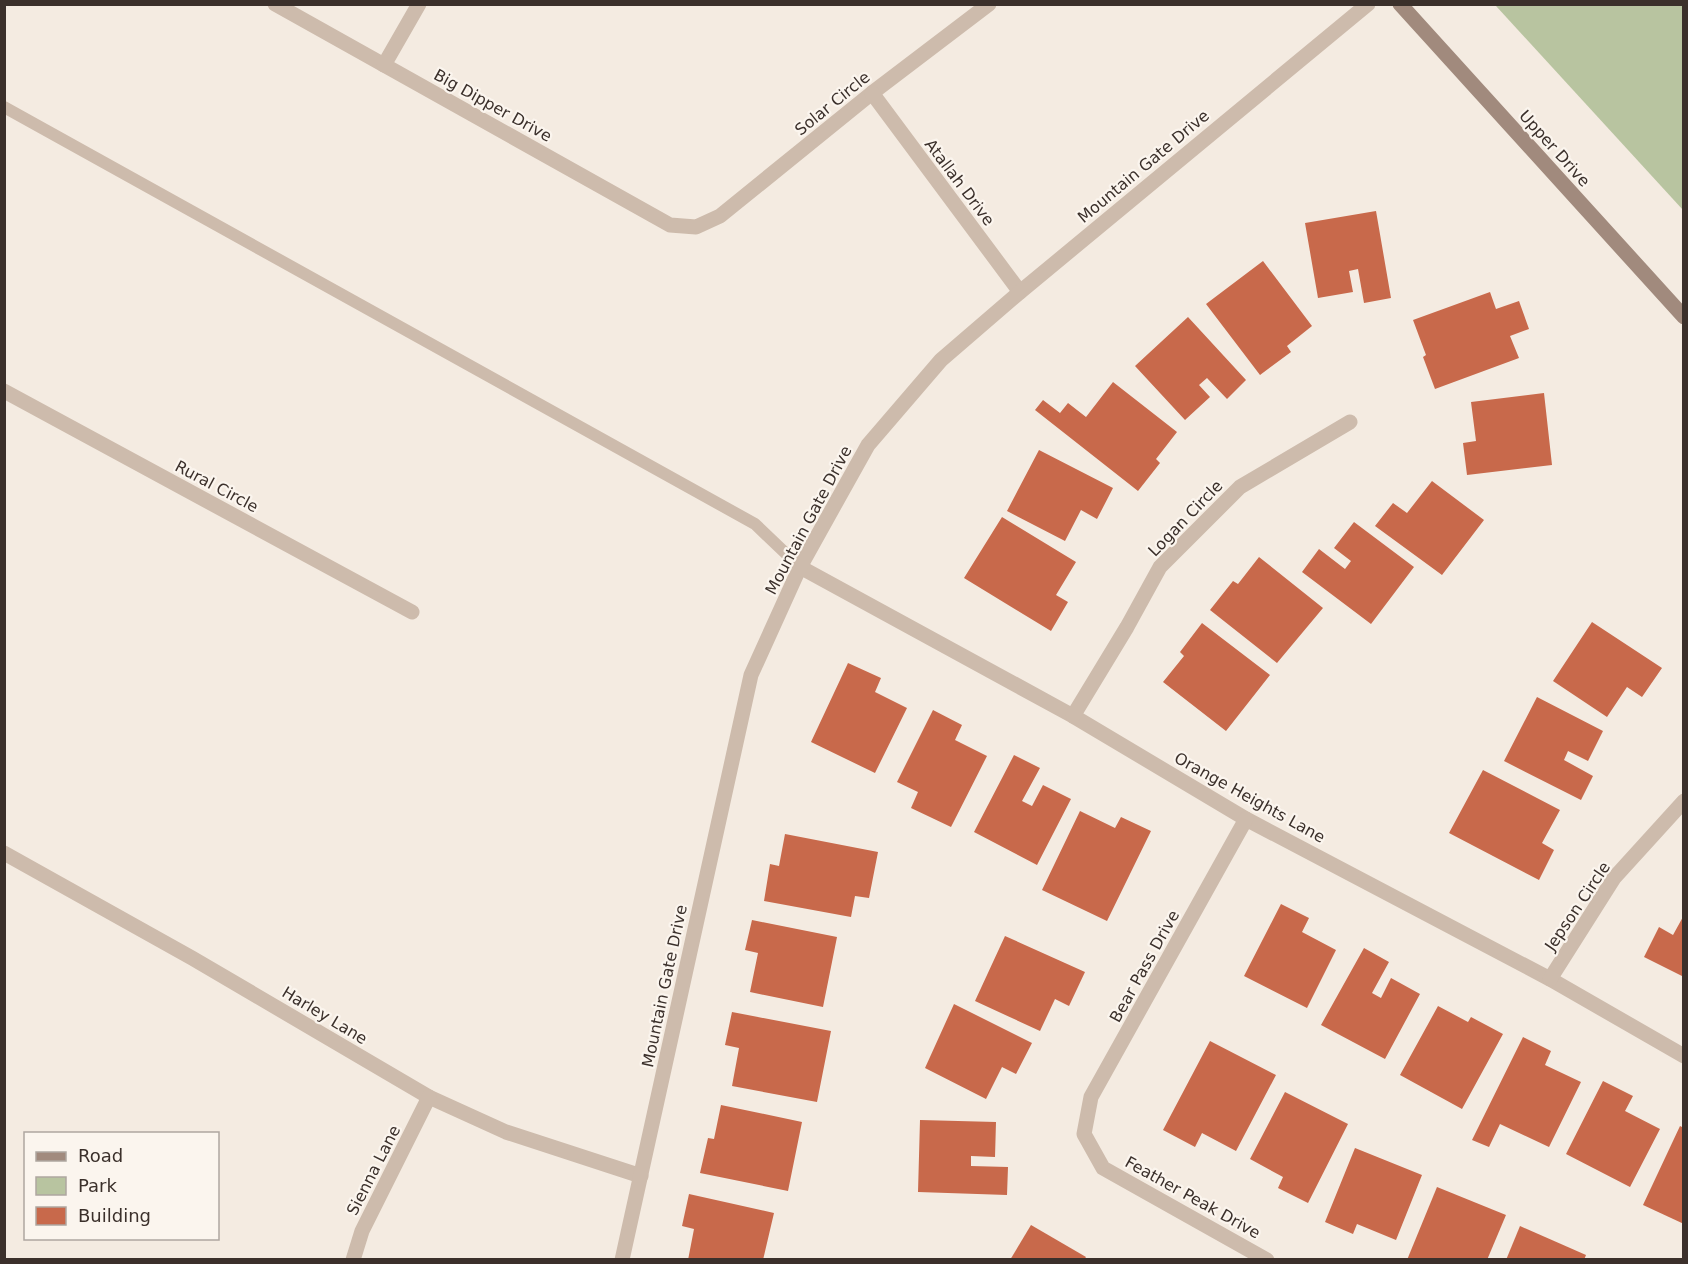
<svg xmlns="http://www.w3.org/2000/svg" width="1688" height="1264" font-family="'DejaVu Sans',sans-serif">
  <rect width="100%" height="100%" fill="#f4ebe1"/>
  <polygon fill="#b8c4a0" points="1496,6 1683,5 1683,210"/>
  <g fill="#c8694b">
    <polygon points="1376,211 1391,298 1364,303 1358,269 1349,271 1353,292 1318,298 1305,223"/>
    <polygon points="1263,261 1312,326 1287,346 1291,352 1260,375 1206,304"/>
    <polygon points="1490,292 1496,309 1519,301 1529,329 1510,336 1519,358 1435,389 1423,357 1426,355 1413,320"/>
    <polygon points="1188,317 1246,380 1227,399 1207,378 1199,385 1210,397 1185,420 1135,366"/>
    <polygon points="1113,382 1177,432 1156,459 1160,463 1138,491 1035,410 1043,400 1060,413 1068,403 1086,417"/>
    <polygon points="1544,393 1552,465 1467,475 1463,443 1476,441 1471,402"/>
    <polygon points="1039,450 1113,488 1097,519 1081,510 1065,541 1007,511"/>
    <polygon points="1432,481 1484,520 1442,575 1375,526 1393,503 1407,513"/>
    <polygon points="1002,517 1076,562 1056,595 1068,602 1051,631 964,578"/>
    <polygon points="1354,522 1414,567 1371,624 1302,572 1319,549 1345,569 1351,561 1334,548"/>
    <polygon points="1259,557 1323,608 1277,663 1210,610 1233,581 1238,584"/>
    <polygon points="1592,622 1662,668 1642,697 1627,687 1607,717 1553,681"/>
    <polygon points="1202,623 1270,675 1226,731 1163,682 1184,656 1180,652"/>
    <polygon points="848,663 881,678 875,692 907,708 875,773 811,742"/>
    <polygon points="1537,697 1603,731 1588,761 1568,751 1564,760 1593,776 1581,800 1504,761"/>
    <polygon points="933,710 962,725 955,740 987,756 951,827 911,808 918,792 897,782"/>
    <polygon points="1014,755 1040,768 1022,801 1032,806 1043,785 1071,799 1037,865 974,832"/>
    <polygon points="1483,770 1560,810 1542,843 1554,850 1539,880 1449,833"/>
    <polygon points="1080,811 1115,828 1121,817 1151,831 1107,921 1042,890"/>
    <polygon points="785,834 878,852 869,898 855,896 851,917 764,901 770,864 779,866"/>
    <polygon points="1281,904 1309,918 1302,932 1336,950 1307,1008 1244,976"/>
    <polygon points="1684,915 1684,977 1644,957 1659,927 1673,935"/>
    <polygon points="752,920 837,937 823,1007 750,992 758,953 745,950"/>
    <polygon points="1005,936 1085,972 1069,1006 1055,999 1040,1031 975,1001"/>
    <polygon points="1364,948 1389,962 1372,993 1381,998 1391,978 1420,994 1385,1059 1321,1025"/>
    <polygon points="954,1004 1032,1043 1016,1074 1002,1067 986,1099 925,1068"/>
    <polygon points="1438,1006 1468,1022 1471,1017 1503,1034 1462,1109 1400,1075"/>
    <polygon points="732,1012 831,1031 817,1102 732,1086 739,1048 725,1045"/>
    <polygon points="1523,1037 1551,1051 1545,1065 1581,1082 1549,1147 1500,1124 1489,1147 1472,1140"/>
    <polygon points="1210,1041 1276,1075 1236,1151 1202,1133 1195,1147 1163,1130"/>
    <polygon points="1603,1081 1633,1096 1625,1111 1660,1129 1630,1187 1566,1154"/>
    <polygon points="1285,1092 1348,1124 1308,1203 1278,1188 1283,1177 1250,1159"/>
    <polygon points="721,1105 802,1122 788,1191 700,1173 708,1138 714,1139"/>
    <polygon points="920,1120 996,1122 995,1157 971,1156 971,1166 1008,1167 1007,1195 918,1192"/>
    <polygon points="1680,1126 1684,1128 1684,1224 1643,1205"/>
    <polygon points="1355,1148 1422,1175 1396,1240 1357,1224 1353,1234 1325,1222"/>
    <polygon points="1437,1187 1506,1215 1487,1260 1407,1260"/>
    <polygon points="689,1194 774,1213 763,1260 688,1260 694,1229 682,1226"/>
    <polygon points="1031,1225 1086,1257 1084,1260 1010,1260"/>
    <polygon points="1520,1226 1586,1255 1584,1260 1506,1260"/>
  </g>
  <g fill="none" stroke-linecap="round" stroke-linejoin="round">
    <polyline stroke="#cdbbac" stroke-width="12" points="4,107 755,524 800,567"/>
    <g stroke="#cdbbac" stroke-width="15">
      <polyline points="275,4 670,225 696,227 720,216 872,93 989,4"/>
      <polyline points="384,65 419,4"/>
      <polyline points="872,93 1020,292"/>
      <polyline points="4,391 412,612"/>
      <polyline points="800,567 1073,716 1246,819 1550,979 1684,1056"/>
      <polyline points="1073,716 1127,627 1160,567 1240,487 1350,422"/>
      <polyline points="1246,819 1091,1097 1084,1134 1103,1168 1267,1260"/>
      <polyline points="4,853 192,958 429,1097 506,1132 641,1176"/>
      <polyline points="1550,979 1614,878 1684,801"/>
      <polyline points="353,1260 362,1231 429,1097"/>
      <polyline points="622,1260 751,675 800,567 868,445 941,360 1020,292 1368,4"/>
    </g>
    <polyline stroke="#a18a7d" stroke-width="15" points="1400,4 1684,317"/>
  </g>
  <g text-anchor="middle" stroke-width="4.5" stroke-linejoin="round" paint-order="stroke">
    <g font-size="16" fill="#3b302b" stroke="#fbf5ee">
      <text transform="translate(832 103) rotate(-39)" y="6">Solar Circle</text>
      <text transform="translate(493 105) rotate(29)" y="6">Big Dipper Drive</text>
      <text transform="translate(1555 148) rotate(48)" y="6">Upper Drive</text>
      <text transform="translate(1143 166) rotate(-40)" y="6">Mountain Gate Drive</text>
      <text transform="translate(960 182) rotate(53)" y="6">Atallah Drive</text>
      <text transform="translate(217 486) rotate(28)" y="6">Rural Circle</text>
      <text transform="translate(1185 518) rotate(-46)" y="6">Logan Circle</text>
      <text transform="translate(808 520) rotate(-62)" y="6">Mountain Gate Drive</text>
      <text transform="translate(1250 797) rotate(29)" y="6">Orange Heights Lane</text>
      <text transform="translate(1577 906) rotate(-56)" y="6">Jepson Circle</text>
      <text transform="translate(1144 966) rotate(-61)" y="6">Bear Pass Drive</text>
      <text transform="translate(664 986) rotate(-78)" y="6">Mountain Gate Drive</text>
      <text transform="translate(325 1015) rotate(31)" y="6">Harley Lane</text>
      <text transform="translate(373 1170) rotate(-63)" y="6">Sienna Lane</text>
      <text transform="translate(1193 1197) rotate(29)" y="6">Feather Peak Drive</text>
    </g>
  </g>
  <rect width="1688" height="1264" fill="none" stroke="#3b302b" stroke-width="12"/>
  <rect x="24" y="1132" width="195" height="108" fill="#fbf5ee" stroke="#aea6a0" stroke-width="1.5"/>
  <rect x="36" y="1152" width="30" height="9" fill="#a18a7d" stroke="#aea6a0" stroke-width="1.5"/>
  <text x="78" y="1162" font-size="18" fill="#3b302b">Road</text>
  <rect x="36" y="1177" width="30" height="18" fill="#b8c4a0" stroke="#aea6a0" stroke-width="1.5"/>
  <text x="78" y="1192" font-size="18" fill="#3b302b">Park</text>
  <rect x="36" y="1207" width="30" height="18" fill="#c8694b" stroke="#aea6a0" stroke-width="1.5"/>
  <text x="78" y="1222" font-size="18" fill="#3b302b">Building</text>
</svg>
